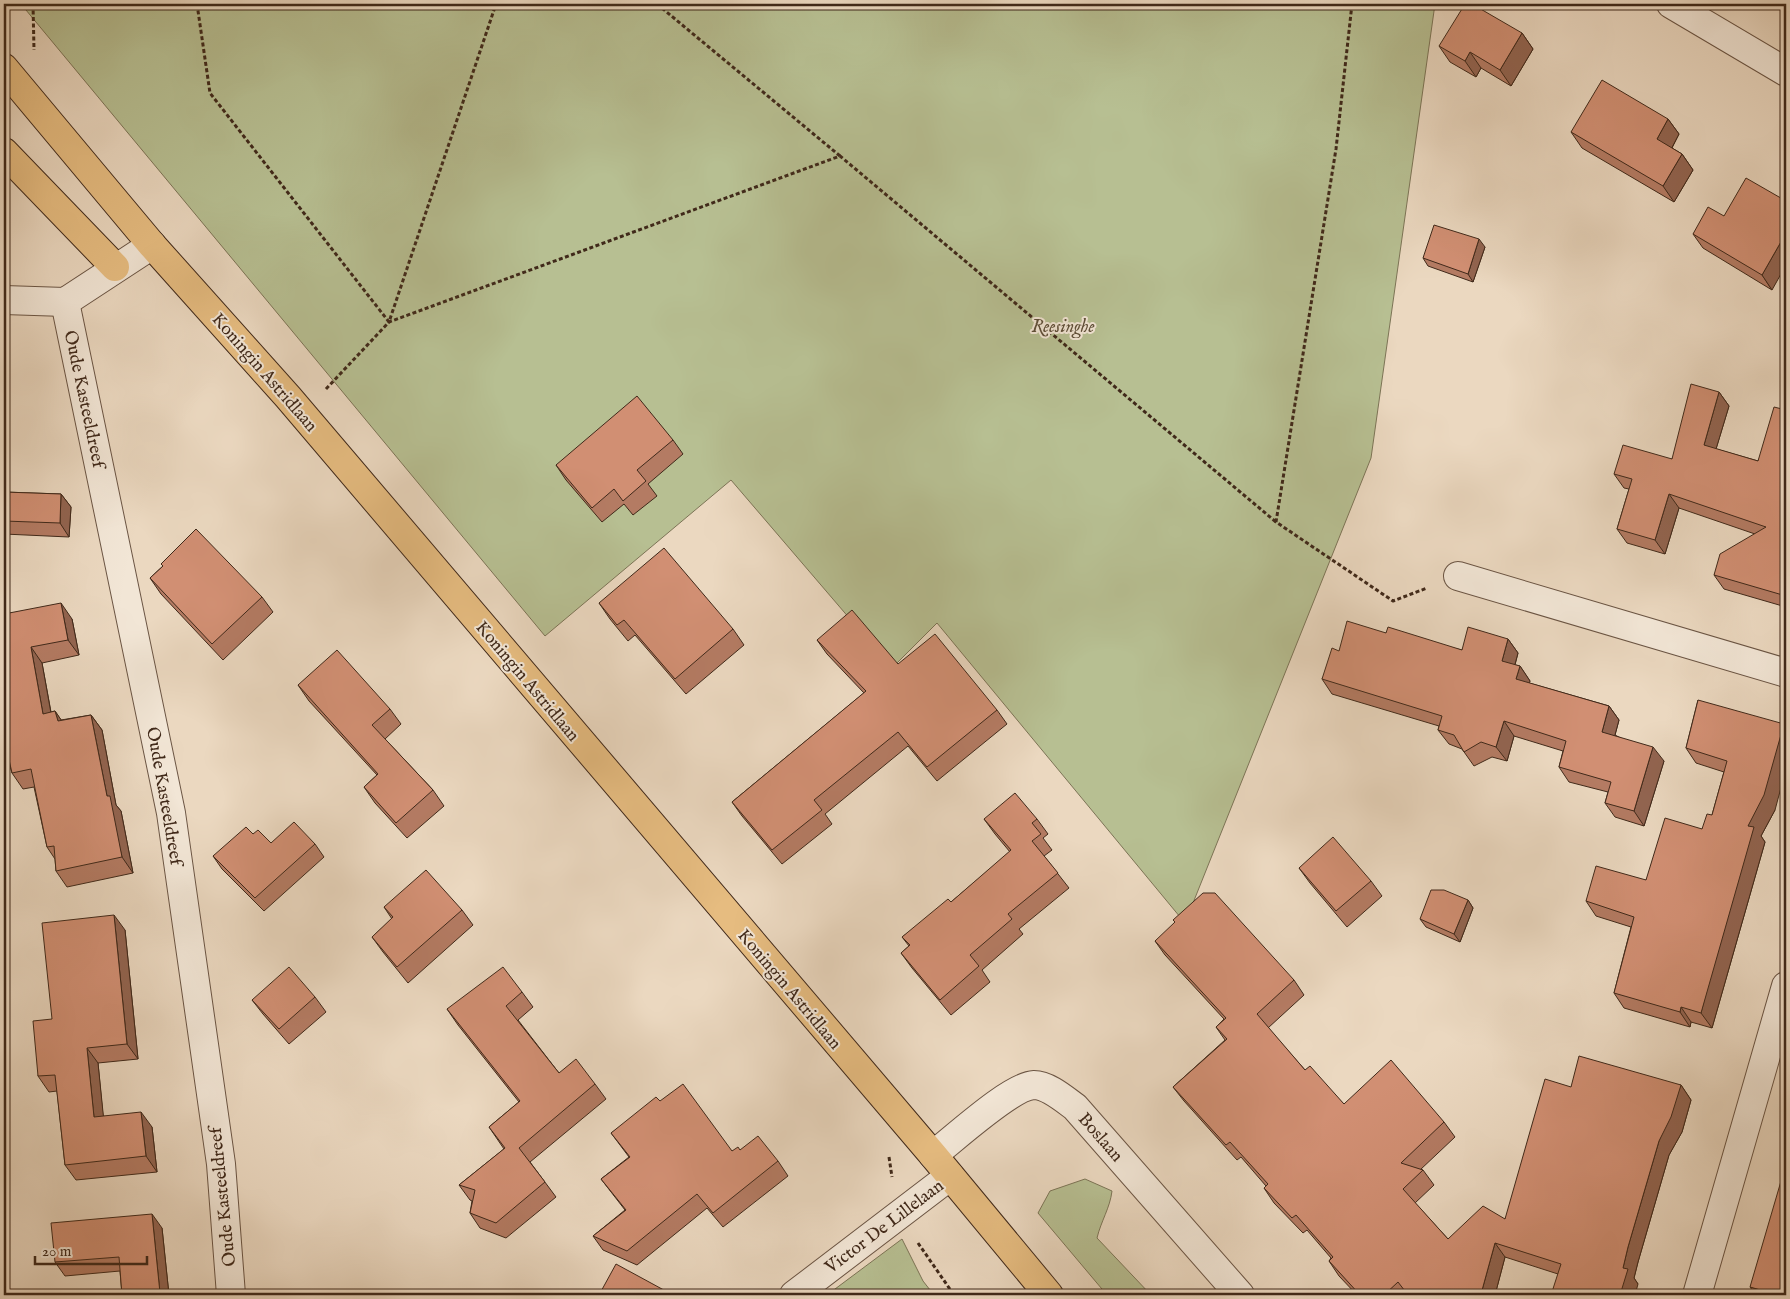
<svg xmlns="http://www.w3.org/2000/svg" width="1790" height="1299" font-family="'IM FELL English',serif">
  <rect width="100%" height="100%" fill="#ebd8c0"/>
  <filter id="stains"><feTurbulence type="fractalNoise" baseFrequency=".004" numOctaves="4"/><feColorMatrix values="0 0 0 0 .2 0 0 0 0 .09 0 0 0 0 .02 0 0 0 .5 -.17"/></filter>
  <radialGradient id="worn" r=".72"><stop offset=".6" stop-color="#630" stop-opacity="0"/><stop offset="1" stop-color="#630" stop-opacity=".3"/></radialGradient>
  <g fill="#b7bf92" stroke="#7c7456">
    <polygon points="21,4 1435,4 1371,458 1185,923 937,623 892,668 731,480 545,636"/>
    <path d="M 1085,1179 L 1112,1191 C 1110,1208 1101,1221 1097,1238 L 1151,1295 L 1107,1295 L 1038,1213 L 1050,1191 Z"/>
    <polygon points="902,1239 923,1281 934,1295 827,1295"/>
  </g>
  <g fill="none" stroke-linecap="round" stroke-linejoin="round">
    <g stroke="#6b5544" stroke-width="30">
      <g id="minor">
        <polyline points="1671,4 1786,72"/>
        <polyline points="4,300 65,302 152,245"/>
        <polyline points="65,302 171,813 221,1164 231,1295"/>
        <polyline points="1458,576 1786,673"/>
        <path d="M 933,1155 C 954,1139 1011,1086 1034,1085 C 1048,1085 1064,1099 1075,1107 L 1240,1295"/>
        <polyline points="794,1295 950,1176"/>
        <polyline points="1697,1295 1786,986"/>
      </g>
    </g>
    <g stroke="#40291a" stroke-width="30">
      <g id="major">
        <polyline points="4,68 152,245 288,397 933,1155 1049,1295"/>
        <polyline points="4,152 115,267"/>
      </g>
    </g>
    <g stroke="#40291a" stroke-width="3" stroke-dasharray="4 2.5" stroke-linecap="butt">
      <polyline points="33,4 34,50"/>
      <polyline points="197,4 210,93 389,322 496,4"/>
      <polyline points="657,4 840,156"/>
      <polyline points="1352,4 1336,149 1276,522 1393,601 1427,588"/>
      <polyline points="326,389 389,322 840,156 1276,522"/>
      <polyline points="889,1157 892,1177"/>
      <polyline points="918,1243 954,1295"/>
    </g>
    <use href="#minor" stroke="#f2e6d6" stroke-width="28"/>
    <use href="#major" stroke="#e6bc80" stroke-width="28"/>
  </g>
  <g fill="#b47b63" stroke="#40291a">
    <polygon points="1522,33 1533,49 1511,86 1481,68 1476,77 1450,62 1439,46"/>
    <polygon points="1668,119 1679,134 1672,148 1682,154 1693,170 1674,202 1582,148 1571,132"/>
    <polygon points="1724,216 1772,290 1703,248 1693,234"/>
    <polygon points="1485,247 1473,282 1428,266 1423,258"/>
    <polygon points="1719,392 1729,406 1716,449 1758,461 1786,410 1786,607 1724,589 1714,575 1755,534 1679,508 1665,554 1627,543 1617,529 1629,489 1624,488 1614,474 1672,459"/>
    <polygon points="673,440 683,454 648,484 657,496 633,515 624,504 602,522 566,480 556,465"/>
    <polygon points="4,492 61,494 71,507 69,537 4,534"/>
    <polygon points="161,564 262,597 273,612 223,660 161,594 150,578 163,566"/>
    <polygon points="599,603 733,629 744,645 686,694 635,635 628,641 610,619"/>
    <polygon points="4,614 72,619 79,655 42,663 51,712 55,711 61,720 91,715 102,730 116,805 121,811 133,873 67,887 56,871 55,859 47,847 34,787 23,789 12,773 9,763 4,764"/>
    <polygon points="1386,633 1462,650 1508,639 1518,653 1515,665 1520,666 1530,681 1529,683 1609,706 1619,720 1615,735 1664,761 1644,826 1615,817 1605,803 1608,792 1569,782 1559,767 1563,751 1514,736 1507,761 1492,757 1474,766 1462,749 1449,744 1438,730 1439,726 1332,694 1322,679 1339,651"/>
    <polygon points="817,640 898,664 997,710 1007,724 937,781 908,746 825,814 832,824 782,864 742,816 732,802 864,693 827,654"/>
    <polygon points="298,685 390,709 401,724 385,739 433,790 444,806 407,838 375,803 364,787 377,775 309,701"/>
    <polygon points="1698,700 1775,810 1761,836 1765,842 1712,1028 1691,1022 1690,1027 1624,1008 1614,993 1631,927 1596,916 1586,901 1646,880 1702,829 1712,815 1724,772 1696,763 1686,748"/>
    <polygon points="984,819 1037,819 1048,834 1043,838 1052,850 1044,856 1069,888 1019,929 1023,934 982,970 990,982 951,1015 912,968 901,953 909,946 902,937 951,902 1010,852 995,834"/>
    <polygon points="253,834 271,843 315,844 324,857 264,911 222,869 213,856"/>
    <polygon points="1299,868 1371,881 1382,896 1347,927 1310,883"/>
    <polygon points="1468,900 1473,908 1460,942 1426,927 1420,919"/>
    <polygon points="384,907 462,910 473,925 408,983 383,952 372,937 392,919"/>
    <polygon points="125,930 138,1059 98,1063 103,1116 152,1127 157,1172 76,1180 65,1165 57,1091 49,1092 38,1076 52,1019"/>
    <polygon points="1155,941 1294,980 1304,995 1268,1028 1305,1070 1344,1104 1444,1122 1455,1137 1420,1170 1423,1170 1434,1185 1415,1203 1448,1239 1505,1219 1571,1087 1681,1085 1691,1100 1682,1132 1669,1155 1638,1262 1634,1278 1638,1284 1558,1274 1505,1257 1495,1295 1357,1295 1339,1276 1329,1261 1331,1258 1307,1230 1303,1233 1274,1203 1264,1188 1266,1186 1241,1157 1237,1160 1184,1101 1173,1087 1225,1040 1216,1027 1224,1019 1165,955"/>
    <polygon points="522,992 533,1007 518,1020 559,1073 595,1084 606,1099 530,1162 556,1197 506,1238 480,1228 470,1213 472,1201 470,1200 459,1185 504,1149 489,1127 519,1102 458,1025 447,1009"/>
    <polygon points="315,997 326,1012 289,1044 263,1014 252,1000"/>
    <polygon points="660,1101 732,1151 740,1150 778,1161 788,1176 723,1227 707,1208 637,1265 603,1250 593,1236 625,1210 601,1179 629,1157 611,1133"/>
    <polygon points="162,1228 169,1295 122,1295 120,1271 65,1276 55,1262"/>
    <polygon points="1750,1287 1786,1295 1756,1295"/>
  </g>
  <g fill="#926450" stroke="#40291a">
    <polygon points="1522,33 1533,49 1511,86 1500,70"/>
    <polygon points="1470,52 1481,68 1476,77 1465,61"/>
    <polygon points="1668,119 1679,134 1668,155 1657,139"/>
    <polygon points="1682,154 1693,170 1674,202 1663,186"/>
    <polygon points="1786,233 1786,265 1772,290 1762,275"/>
    <polygon points="1479,239 1485,247 1473,282 1468,274"/>
    <polygon points="1719,392 1729,406 1713,459 1704,445"/>
    <polygon points="61,494 71,507 69,537 60,523"/>
    <polygon points="1669,494 1679,508 1665,554 1655,540"/>
    <polygon points="61,603 72,619 79,655 68,640"/>
    <polygon points="1508,639 1518,653 1512,675 1502,661"/>
    <polygon points="31,647 42,663 54,730 43,714"/>
    <polygon points="1520,666 1530,681 1526,694 1516,679"/>
    <polygon points="1609,706 1619,720 1612,746 1602,732"/>
    <polygon points="55,711 66,727 58,721"/>
    <polygon points="91,715 102,730 116,805 121,811 133,873 122,857 107,796"/>
    <polygon points="1504,721 1514,736 1507,761 1496,747"/>
    <polygon points="1784,724 1786,727 1786,769 1775,810 1761,836 1765,842 1712,1028 1701,1013 1748,826"/>
    <polygon points="1653,747 1664,761 1644,826 1634,811"/>
    <polygon points="1468,900 1473,908 1460,942 1454,934"/>
    <polygon points="114,915 125,930 138,1059 127,1044"/>
    <polygon points="1681,1007 1691,1022 1690,1027 1680,1012"/>
    <polygon points="87,1048 98,1063 105,1132 94,1117"/>
    <polygon points="1681,1085 1691,1100 1682,1132 1669,1155 1638,1262 1634,1278 1638,1284 1635,1295 1620,1295 1623,1268 1628,1247 1659,1141"/>
    <polygon points="141,1112 152,1127 157,1172 146,1156"/>
    <polygon points="152,1214 162,1228 169,1295 162,1295 160,1293"/>
    <polygon points="1495,1243 1505,1257 1495,1295 1482,1295 1481,1294"/>
  </g>
  <g fill="#d18f73" stroke="#40291a">
    <polygon points="1465,4 1472,4 1522,33 1500,70 1470,52 1465,61 1439,46"/>
    <polygon points="1602,80 1668,119 1657,139 1682,154 1663,186 1571,132"/>
    <polygon points="1746,178 1786,201 1786,233 1762,275 1693,234 1708,207 1724,216"/>
    <polygon points="1434,225 1479,239 1468,274 1423,258"/>
    <polygon points="1691,384 1719,392 1704,445 1758,461 1774,407 1786,410 1786,596 1714,575 1720,554 1766,527 1669,494 1655,540 1617,529 1632,479 1614,474 1623,445 1672,459"/>
    <polygon points="637,396 673,440 637,470 646,481 623,501 614,489 592,508 556,465"/>
    <polygon points="4,492 61,494 60,523 4,521"/>
    <polygon points="196,529 262,597 212,644 150,578 163,566 161,564"/>
    <polygon points="664,548 733,629 675,679 624,620 617,625 599,603"/>
    <polygon points="61,603 68,640 31,647 43,714 55,711 58,721 91,715 107,796 110,796 122,857 56,871 54,846 47,847 31,769 12,773 6,746 4,746 4,614"/>
    <polygon points="852,610 898,664 935,634 997,710 927,767 898,732 814,800 822,810 772,850 732,802 866,691 817,640"/>
    <polygon points="1347,621 1386,633 1388,627 1462,650 1468,627 1508,639 1502,661 1520,666 1516,679 1609,706 1602,732 1653,747 1634,811 1605,803 1611,782 1559,767 1566,741 1504,721 1496,747 1481,742 1464,752 1454,735 1438,730 1442,716 1322,679 1332,648 1339,651"/>
    <polygon points="337,650 390,709 372,725 433,790 396,823 364,787 378,774 298,685"/>
    <polygon points="1698,700 1784,724 1764,795 1748,826 1754,827 1701,1013 1681,1007 1680,1012 1614,993 1634,917 1586,901 1596,866 1646,880 1665,818 1702,829 1707,814 1712,815 1727,761 1686,748"/>
    <polygon points="1015,793 1037,819 1032,823 1041,834 1032,841 1058,873 1008,914 1012,919 970,955 979,966 940,1000 901,953 910,945 902,937 948,899 951,902 1011,850 984,819"/>
    <polygon points="294,822 315,844 255,898 213,856 246,827 253,834 258,830 271,843"/>
    <polygon points="1333,837 1371,881 1336,911 1299,868"/>
    <polygon points="426,870 462,910 397,967 372,937 393,917 384,907"/>
    <polygon points="1431,890 1444,890 1468,900 1454,934 1420,919"/>
    <polygon points="1203,893 1215,893 1294,980 1257,1014 1305,1070 1310,1066 1344,1104 1391,1060 1444,1122 1401,1163 1423,1170 1403,1189 1448,1239 1483,1206 1505,1219 1545,1079 1571,1087 1579,1056 1681,1085 1671,1117 1659,1141 1628,1247 1623,1268 1628,1269 1620,1295 1551,1295 1561,1264 1495,1243 1481,1294 1479,1295 1408,1295 1398,1282 1384,1295 1360,1295 1329,1261 1333,1257 1296,1215 1292,1218 1264,1188 1268,1184 1230,1142 1226,1145 1173,1087 1227,1039 1216,1027 1226,1018 1155,941 1175,922 1173,920"/>
    <polygon points="114,915 127,1044 87,1048 94,1117 141,1112 146,1156 65,1165 55,1075 38,1076 33,1021 52,1019 42,923"/>
    <polygon points="289,967 315,997 279,1029 252,1000"/>
    <polygon points="503,967 522,992 506,1006 559,1073 576,1059 595,1084 519,1148 545,1182 496,1223 470,1213 475,1190 459,1185 505,1148 489,1127 520,1101 447,1009"/>
    <polygon points="683,1084 732,1151 738,1147 740,1150 758,1136 778,1161 713,1213 697,1194 627,1251 593,1236 626,1210 601,1179 630,1157 611,1133 656,1097 660,1101"/>
    <polygon points="1782,1085 1786,1086 1786,1091"/>
    <polygon points="1786,1164 1786,1295 1762,1295 1764,1291 1750,1287"/>
    <polygon points="152,1214 160,1293 141,1295 122,1295 119,1257 55,1262 51,1223"/>
    <polygon points="616,1264 673,1295 599,1295"/>
  </g>
  <g text-anchor="middle" stroke-width="4" stroke-linejoin="round" paint-order="stroke">
    <g font-size="18" font-style="italic" fill="#5e4e38" stroke="#f2e6d6">
      <text x="1063" y="332">Reesinghe</text>
    </g>
    <g font-size="18" fill="#40291a" stroke="#f2e6d6">
      <text transform="translate(265 372) rotate(49)" y="6">Koningin Astridlaan</text>
      <text transform="translate(85 399) rotate(78)" y="6">Oude Kasteeldreef</text>
      <text transform="translate(528 681) rotate(50)" y="6">Koningin Astridlaan</text>
      <text transform="translate(165 796) rotate(80)" y="6">Oude Kasteeldreef</text>
      <text transform="translate(790 989) rotate(50)" y="6">Koningin Astridlaan</text>
      <text transform="translate(1101 1137) rotate(49)" y="6">Boslaan</text>
      <text transform="translate(222 1197) rotate(-96)" y="6">Oude Kasteeldreef</text>
      <text transform="translate(884 1226) rotate(-37)" y="6">Victor De Lillelaan</text>
    </g>
  </g>
  <rect width="1790" height="1299" fill="none" stroke="#ebd8c0" stroke-width="20"/>
  <rect x="5" y="5" width="1780" height="1289" fill="none" stroke="#40291a" stroke-width="2.5"/>
  <rect x="10" y="10" width="1770" height="1279" fill="none" stroke="#40291a"/>
  <path d="M35 1256v8h112v-8" fill="none" stroke="#40291a" stroke-width="2.5"/>
  <text x="42" y="1256" font-size="15" fill="#40291a" stroke="#f2e6d6" stroke-width="4" paint-order="stroke">20 m</text>
  <rect width="100%" height="100%" filter="url(#stains)"/>
  <rect width="100%" height="100%" fill="url(#worn)"/>
</svg>
